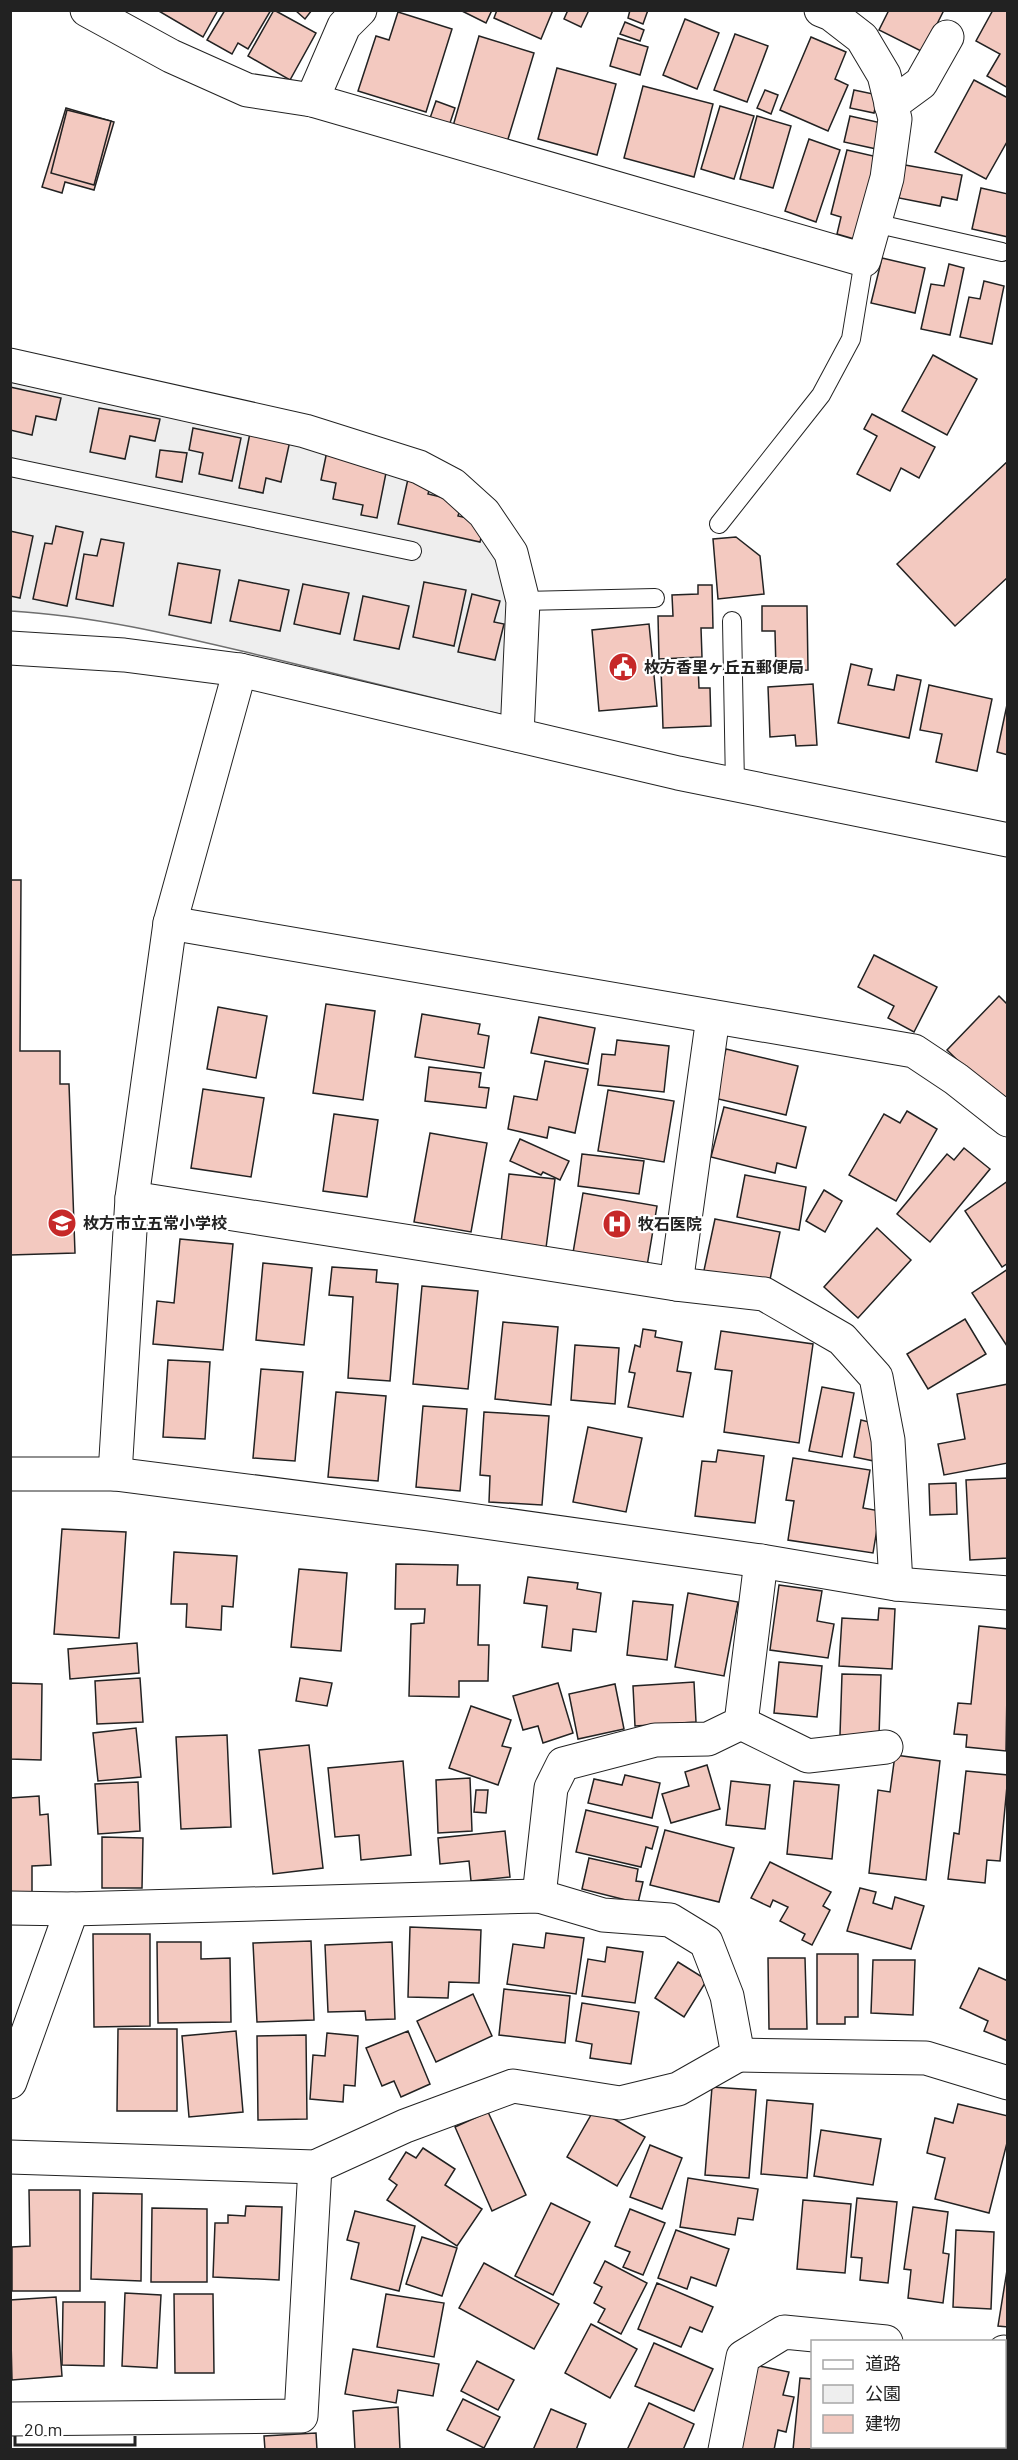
<svg xmlns="http://www.w3.org/2000/svg" width="1018" height="2460" font-family="Barlow,'Noto Sans JP',sans-serif">
  <rect width="100%" height="100%" fill="#fff"/>
  <path fill="#eee" stroke="#6f6f6f" stroke-width="1.5" d="M 10,381 L 301,446 L 413,482 L 445,498 L 472,523 L 497,559 L 507,602 L 503,715 C 426,696 348,677 271,658 C 186,638 99,616 11,611 Z"/>
  <g fill="#f3c9c0" stroke="#222" stroke-width="1.5">
    <polygon points="157,10 218,10 203,37"/>
    <polygon points="225,10 271,10 248,49 238,43 232,54 207,40"/>
    <polygon points="274,10 316,33 290,80 248,56"/>
    <polygon points="295,10 312,10 305,19"/>
    <polygon points="460,10 492,10 486,23"/>
    <polygon points="497,10 553,10 541,39 494,18"/>
    <polygon points="568,10 589,10 581,27 564,19"/>
    <polygon points="630,10 648,10 643,24 628,18"/>
    <polygon points="889,10 944,10 923,52 879,30"/>
    <polygon points="993,10 1008,10 1008,88 987,76 1000,54 976,41"/>
    <polygon points="398,12 452,29 426,112 358,91 376,36 389,40"/>
    <polygon points="685,19 719,33 697,89 663,75"/>
    <polygon points="625,22 644,30 640,41 620,34"/>
    <polygon points="735,34 768,46 747,102 714,90"/>
    <polygon points="479,36 534,53 505,149 451,133"/>
    <polygon points="811,37 846,52 835,79 848,85 828,131 780,110"/>
    <polygon points="618,38 648,47 640,75 610,66"/>
    <polygon points="557,68 616,84 597,155 538,139"/>
    <polygon points="974,80 1008,98 1008,140 986,179 935,152"/>
    <polygon points="643,86 713,104 694,177 624,158"/>
    <polygon points="765,90 778,95 771,114 757,108"/>
    <polygon points="854,90 878,95 874,113 850,108"/>
    <polygon points="436,101 455,108 448,129 429,121"/>
    <polygon points="720,106 754,116 734,179 701,169"/>
    <polygon points="66,108 114,122 94,190 65,182 62,193 42,187"/>
    <polygon points="67,110 111,121 94,185 51,173"/>
    <polygon points="757,116 791,126 773,188 740,179"/>
    <polygon points="850,116 886,124 881,150 844,142"/>
    <polygon points="809,139 840,150 816,222 785,211"/>
    <polygon points="847,150 882,158 861,241 837,234 841,217 831,214"/>
    <polygon points="905,165 962,175 957,200 942,197 940,206 899,198"/>
    <polygon points="981,188 1008,194 1008,237 972,229"/>
    <polygon points="882,258 925,268 915,313 871,303"/>
    <polygon points="949,264 964,268 950,335 921,329 931,284 944,286"/>
    <polygon points="984,281 1004,286 992,344 960,337 969,297 980,299"/>
    <polygon points="933,355 977,379 947,435 902,411"/>
    <polygon points="10,387 61,398 56,420 36,416 32,435 10,430"/>
    <polygon points="99,408 160,419 155,441 130,436 125,459 90,452"/>
    <polygon points="872,414 935,447 919,478 901,468 890,491 857,474 877,436 864,429"/>
    <polygon points="193,428 241,438 232,481 199,474 203,453 189,450"/>
    <polygon points="251,428 291,436 281,482 266,478 263,493 239,488"/>
    <polygon points="160,450 187,453 182,482 156,477"/>
    <polygon points="327,451 388,463 377,518 361,515 363,505 333,499 336,483 321,480"/>
    <polygon points="1008,461 1008,577 955,626 897,564"/>
    <polygon points="408,479 431,484 428,494 462,502 458,516 485,522 480,542 398,524"/>
    <polygon points="56,526 83,532 67,606 33,599 45,543 52,544"/>
    <polygon points="10,531 33,536 20,598 10,596"/>
    <polygon points="736,537 760,556 764,594 718,599 713,539"/>
    <polygon points="101,539 124,543 113,606 76,599 84,554 97,556"/>
    <polygon points="178,563 220,570 211,623 169,615"/>
    <polygon points="239,580 289,590 280,631 230,621"/>
    <polygon points="424,582 466,590 454,646 413,637"/>
    <polygon points="303,584 349,593 340,634 294,624"/>
    <polygon points="698,585 712,585 713,628 701,628 702,657 659,659 658,616 673,616 672,595 698,594"/>
    <polygon points="472,594 500,601 494,622 504,624 495,660 458,652"/>
    <polygon points="363,596 409,606 399,649 354,640"/>
    <polygon points="762,606 807,606 808,670 776,671 775,631 762,631"/>
    <polygon points="649,624 657,706 599,711 592,630"/>
    <polygon points="851,664 872,669 868,685 894,690 897,675 921,680 909,738 838,723"/>
    <polygon points="698,665 699,688 710,688 711,726 663,728 661,667"/>
    <polygon points="813,684 817,745 796,746 795,735 770,737 768,687"/>
    <polygon points="929,685 992,699 977,771 936,762 942,734 920,730"/>
    <polygon points="1008,700 1008,755 997,752"/>
    <polygon points="10,880 21,880 20,1051 60,1051 60,1084 69,1084 75,1253 10,1255"/>
    <polygon points="874,955 937,987 914,1032 888,1018 894,1006 858,987"/>
    <polygon points="999,996 1008,1005 1008,1109 947,1050"/>
    <polygon points="326,1004 375,1011 363,1100 313,1093"/>
    <polygon points="218,1007 267,1016 256,1078 207,1069"/>
    <polygon points="422,1014 480,1024 478,1034 489,1036 484,1068 415,1057"/>
    <polygon points="539,1017 595,1028 588,1064 531,1053"/>
    <polygon points="617,1040 669,1046 664,1092 598,1085 602,1054 615,1055"/>
    <polygon points="726,1049 798,1066 786,1115 714,1098"/>
    <polygon points="545,1061 588,1069 575,1133 549,1127 547,1138 508,1129 514,1096 537,1100"/>
    <polygon points="429,1067 481,1073 479,1087 489,1088 486,1108 425,1101"/>
    <polygon points="203,1089 264,1098 251,1177 191,1168"/>
    <polygon points="608,1090 674,1101 664,1162 598,1151"/>
    <polygon points="724,1107 806,1127 796,1168 777,1163 775,1173 711,1157"/>
    <polygon points="907,1111 937,1129 896,1201 849,1175 884,1114 900,1123"/>
    <polygon points="334,1114 378,1120 367,1197 323,1191"/>
    <polygon points="430,1133 487,1143 471,1232 414,1222"/>
    <polygon points="520,1139 569,1161 560,1180 543,1172 541,1175 510,1161"/>
    <polygon points="964,1148 990,1169 930,1242 897,1214 947,1154 954,1160"/>
    <polygon points="582,1154 644,1161 639,1194 578,1186"/>
    <polygon points="509,1174 555,1179 546,1248 501,1243"/>
    <polygon points="745,1175 806,1187 799,1230 737,1217"/>
    <polygon points="1008,1181 1008,1263 1002,1267 965,1211"/>
    <polygon points="824,1190 842,1201 825,1232 806,1221"/>
    <polygon points="583,1193 657,1206 647,1266 573,1253"/>
    <polygon points="715,1219 780,1232 768,1289 703,1275"/>
    <polygon points="877,1228 911,1260 858,1318 824,1287"/>
    <polygon points="180,1239 233,1244 223,1350 153,1344 157,1301 174,1303"/>
    <polygon points="263,1263 312,1268 304,1345 256,1340"/>
    <polygon points="332,1267 377,1270 376,1282 398,1284 390,1381 348,1378 353,1297 329,1295"/>
    <polygon points="1008,1269 1008,1346 1007,1346 972,1293"/>
    <polygon points="422,1286 478,1291 468,1389 413,1384"/>
    <polygon points="965,1319 986,1354 928,1389 907,1354"/>
    <polygon points="503,1322 558,1327 551,1405 495,1399"/>
    <polygon points="643,1329 656,1331 655,1337 682,1342 677,1371 691,1373 683,1417 628,1407 635,1373 629,1372 635,1345 640,1347"/>
    <polygon points="721,1331 813,1344 799,1443 724,1432 732,1371 715,1369"/>
    <polygon points="575,1345 619,1348 615,1404 571,1400"/>
    <polygon points="168,1360 210,1362 205,1439 163,1437"/>
    <polygon points="261,1369 303,1372 295,1461 253,1458"/>
    <polygon points="1008,1384 1008,1463 944,1475 938,1444 965,1439 957,1394"/>
    <polygon points="822,1387 854,1393 842,1457 809,1451"/>
    <polygon points="336,1392 386,1396 378,1481 328,1477"/>
    <polygon points="423,1406 467,1409 460,1491 416,1487"/>
    <polygon points="484,1412 549,1416 542,1505 489,1502 490,1476 480,1475"/>
    <polygon points="861,1420 881,1425 874,1461 854,1457"/>
    <polygon points="588,1427 642,1438 626,1512 573,1502"/>
    <polygon points="718,1450 764,1456 755,1523 695,1516 702,1461 716,1462"/>
    <polygon points="793,1458 870,1470 863,1508 880,1511 873,1553 788,1540 794,1501 786,1500"/>
    <polygon points="1008,1478 1008,1558 970,1560 966,1480"/>
    <polygon points="956,1483 957,1514 930,1515 929,1484"/>
    <polygon points="62,1529 126,1532 119,1638 54,1634"/>
    <polygon points="174,1552 237,1556 233,1607 222,1606 221,1630 186,1627 187,1604 171,1604"/>
    <polygon points="396,1564 458,1565 457,1585 480,1585 478,1645 489,1645 488,1681 459,1681 459,1697 409,1696 411,1624 424,1623 425,1609 395,1609"/>
    <polygon points="299,1569 347,1573 341,1651 291,1647"/>
    <polygon points="528,1577 578,1583 577,1589 601,1593 596,1632 573,1629 571,1651 542,1647 547,1606 524,1603"/>
    <polygon points="779,1585 822,1591 817,1621 834,1624 828,1658 770,1650"/>
    <polygon points="688,1593 738,1602 724,1676 675,1667"/>
    <polygon points="633,1601 673,1605 667,1660 627,1655"/>
    <polygon points="879,1608 895,1609 892,1669 839,1666 842,1618 878,1620"/>
    <polygon points="979,1626 1008,1629 1006,1751 966,1747 967,1735 954,1734 958,1703 971,1704"/>
    <polygon points="137,1643 139,1673 70,1679 68,1649"/>
    <polygon points="779,1662 822,1666 817,1717 774,1713"/>
    <polygon points="842,1674 881,1675 879,1736 840,1735"/>
    <polygon points="140,1678 143,1722 97,1724 95,1681"/>
    <polygon points="300,1678 332,1683 327,1706 296,1701"/>
    <polygon points="694,1682 696,1722 635,1726 633,1686"/>
    <polygon points="10,1683 42,1684 41,1760 10,1759"/>
    <polygon points="558,1683 573,1733 543,1743 538,1726 523,1730 513,1696"/>
    <polygon points="615,1684 624,1729 578,1739 569,1694"/>
    <polygon points="471,1706 511,1720 502,1746 511,1748 498,1785 449,1768"/>
    <polygon points="136,1728 141,1777 98,1781 93,1733"/>
    <polygon points="227,1735 231,1827 181,1829 176,1737"/>
    <polygon points="309,1745 323,1868 273,1874 259,1750"/>
    <polygon points="895,1755 940,1761 926,1880 869,1873 878,1790 890,1792"/>
    <polygon points="403,1761 411,1855 361,1860 359,1835 335,1837 328,1768"/>
    <polygon points="707,1765 720,1809 671,1823 662,1794 689,1786 685,1772"/>
    <polygon points="966,1771 1008,1775 1000,1861 987,1860 985,1883 948,1879 954,1833 959,1834"/>
    <polygon points="625,1775 660,1783 652,1818 588,1803 594,1779 622,1785"/>
    <polygon points="470,1778 472,1831 438,1833 436,1780"/>
    <polygon points="731,1781 770,1785 765,1829 726,1825"/>
    <polygon points="794,1781 839,1785 832,1859 787,1854"/>
    <polygon points="138,1782 140,1831 98,1834 95,1784"/>
    <polygon points="476,1790 488,1790 486,1813 474,1812"/>
    <polygon points="39,1796 40,1815 48,1814 51,1865 32,1866 32,1892 10,1893 10,1798"/>
    <polygon points="586,1810 658,1827 652,1849 646,1847 641,1867 576,1852"/>
    <polygon points="665,1830 734,1848 719,1902 650,1885"/>
    <polygon points="505,1831 510,1877 471,1881 469,1861 440,1864 438,1838"/>
    <polygon points="102,1837 143,1838 142,1888 102,1888"/>
    <polygon points="589,1858 638,1869 636,1881 643,1882 638,1903 582,1889"/>
    <polygon points="770,1862 831,1892 823,1906 830,1910 812,1945 802,1940 805,1934 780,1921 788,1907 773,1900 770,1907 751,1898"/>
    <polygon points="860,1888 876,1892 873,1903 892,1909 895,1897 924,1906 911,1949 847,1931"/>
    <polygon points="410,1927 481,1930 479,1983 449,1982 448,1998 408,1997"/>
    <polygon points="546,1933 584,1938 576,1994 507,1984 513,1944 544,1948"/>
    <polygon points="93,1934 150,1934 150,2026 94,2027"/>
    <polygon points="311,1941 314,2020 257,2022 253,1943"/>
    <polygon points="157,1942 201,1942 201,1959 230,1958 231,2022 158,2023"/>
    <polygon points="392,1942 395,2019 366,2020 365,2011 328,2012 325,1945"/>
    <polygon points="607,1947 643,1952 635,2003 582,1996 588,1959 605,1962"/>
    <polygon points="817,1954 858,1954 858,2017 845,2017 845,2024 817,2024"/>
    <polygon points="768,1958 805,1958 807,2029 769,2029"/>
    <polygon points="873,1960 915,1960 913,2015 871,2013"/>
    <polygon points="678,1962 707,1980 684,2017 655,1998"/>
    <polygon points="979,1968 1008,1981 1008,2041 984,2031 988,2021 960,2008"/>
    <polygon points="504,1989 570,1996 565,2043 499,2035"/>
    <polygon points="473,1994 492,2036 436,2062 417,2021"/>
    <polygon points="582,2003 639,2012 631,2064 590,2058 592,2044 576,2041"/>
    <polygon points="118,2029 177,2029 177,2111 117,2111"/>
    <polygon points="236,2031 243,2112 189,2117 182,2036"/>
    <polygon points="408,2031 430,2084 401,2097 394,2081 382,2086 366,2048"/>
    <polygon points="327,2033 358,2036 355,2086 344,2085 343,2102 310,2099 313,2055 325,2056"/>
    <polygon points="306,2035 307,2119 258,2120 257,2036"/>
    <polygon points="712,2087 756,2090 749,2178 705,2175"/>
    <polygon points="767,2100 813,2104 807,2178 761,2174"/>
    <polygon points="958,2104 1008,2116 1008,2139 989,2213 935,2199 945,2158 927,2153 935,2118 953,2123"/>
    <polygon points="595,2108 645,2137 617,2186 567,2157"/>
    <polygon points="488,2112 526,2195 492,2211 455,2127"/>
    <polygon points="821,2130 881,2139 873,2185 814,2176"/>
    <polygon points="650,2145 682,2158 662,2209 630,2197"/>
    <polygon points="423,2148 455,2169 445,2185 482,2209 457,2246 387,2200 397,2185 389,2179 406,2152 416,2158"/>
    <polygon points="688,2178 758,2189 753,2220 738,2218 735,2235 680,2227"/>
    <polygon points="29,2190 80,2190 80,2291 12,2291 12,2247 30,2246"/>
    <polygon points="93,2193 142,2194 141,2281 91,2279"/>
    <polygon points="857,2198 897,2202 888,2283 860,2280 862,2258 851,2257"/>
    <polygon points="803,2200 851,2204 845,2273 797,2269"/>
    <polygon points="551,2203 590,2222 553,2295 515,2276"/>
    <polygon points="246,2206 282,2207 279,2280 213,2277 215,2223 228,2223 228,2215 245,2216"/>
    <polygon points="913,2207 948,2212 943,2253 949,2254 943,2303 908,2298 911,2270 904,2269"/>
    <polygon points="152,2208 207,2209 207,2282 151,2282"/>
    <polygon points="630,2209 665,2223 643,2275 623,2267 630,2252 615,2246"/>
    <polygon points="355,2211 415,2226 399,2291 351,2279 359,2243 347,2240"/>
    <polygon points="676,2230 729,2249 716,2286 691,2277 687,2289 658,2278"/>
    <polygon points="956,2230 994,2232 991,2309 953,2307"/>
    <polygon points="422,2237 457,2248 442,2296 406,2284"/>
    <polygon points="605,2261 647,2283 621,2334 598,2322 605,2309 594,2303 602,2287 594,2283"/>
    <polygon points="484,2263 559,2304 534,2349 459,2308"/>
    <polygon points="1008,2264 1008,2327 998,2326"/>
    <polygon points="657,2283 713,2307 702,2332 690,2327 681,2347 638,2329"/>
    <polygon points="125,2293 161,2295 157,2368 122,2366"/>
    <polygon points="174,2294 213,2294 214,2373 175,2373"/>
    <polygon points="386,2294 444,2303 434,2357 377,2347"/>
    <polygon points="56,2297 62,2376 12,2380 10,2300"/>
    <polygon points="63,2302 105,2302 104,2366 62,2365"/>
    <polygon points="591,2324 637,2349 610,2398 565,2373"/>
    <polygon points="654,2343 713,2369 694,2411 635,2386"/>
    <polygon points="353,2349 439,2364 433,2396 398,2390 396,2403 345,2394"/>
    <polygon points="477,2361 514,2380 498,2410 461,2391"/>
    <polygon points="754,2365 789,2372 783,2395 794,2397 786,2432 778,2430 774,2450 734,2450"/>
    <polygon points="800,2378 812,2379 812,2446 834,2446 834,2450 793,2450"/>
    <polygon points="1004,2395 1008,2396 1008,2435 1004,2435"/>
    <polygon points="463,2399 500,2417 484,2448 447,2430"/>
    <polygon points="649,2403 694,2424 683,2450 627,2450"/>
    <polygon points="398,2407 400,2450 355,2450 353,2411"/>
    <polygon points="551,2409 586,2424 576,2450 533,2450"/>
    <polygon points="316,2433 317,2450 265,2450 264,2436"/>
    <polygon points="838,2446 883,2446 882,2450 838,2450"/>
    <rect x="894" y="2446" width="40" height="4"/>
  </g>
  <g fill="none" stroke-linecap="round" stroke-linejoin="round">
    <g stroke="#222" stroke-width="20">
      <g id="service">
        <polyline points="874,223 1002,252"/>
        <polyline points="10,467 412,551"/>
        <polyline points="719,524 821,395 851,339 864,260"/>
        <polyline points="523,601 655,598"/>
        <polyline points="732,621 735,785"/>
      </g>
    </g>
    <g stroke="#222" stroke-width="35">
      <g id="minor">
        <polyline points="87,10 171,56 247,90 312,100 864,260 887,178 895,119 884,75 862,38 831,14 821,10"/>
        <polyline points="312,100 344,26 360,10"/>
        <polyline points="891,105 921,83 947,37"/>
        <polyline points="10,365 305,431 419,467 453,485 484,513 511,553 523,601 517,735"/>
        <polyline points="170,923 914,1051 956,1079 1008,1120"/>
        <polyline points="132,1198 676,1284 764,1294 842,1339 876,1377 888,1440 896,1584"/>
        <polyline points="676,1284 713,1017"/>
        <polyline points="10,1474 115,1474 428,1514 761,1561 896,1584 1008,1593"/>
        <polyline points="115,1474 132,1198 170,923 240,670"/>
        <polyline points="741,1723 808,1756 886,1747"/>
        <polyline points="539,1896 551,1788 563,1764 655,1740 708,1739 741,1723 761,1561"/>
        <polyline points="10,1908 72,1909 539,1896 603,1915 670,1920 706,1942 727,1996 738,2055 678,2089 620,2103 513,2086 405,2126 315,2167 10,2157"/>
        <polyline points="738,2055 926,2058 1008,2083"/>
        <polyline points="10,2082 72,1909"/>
        <polyline points="1004,2352 1008,2353"/>
        <polyline points="10,2419 301,2416 315,2167"/>
        <polyline points="725,2450 743,2357 784,2332 886,2342"/>
      </g>
    </g>
    <g stroke="#222" stroke-width="35">
      <polyline id="tertiary" points="10,648 124,655 240,670 678,773 1008,840"/>
    </g>
    <use href="#service" stroke="#fff" stroke-width="18"/>
    <use href="#minor" stroke="#fff" stroke-width="33"/>
    <use href="#tertiary" stroke="#fff" stroke-width="33"/>
  </g>
  <defs>
    <g id="civic-disc" transform="scale(1.5)"><circle r="9.5" fill="#c62828" stroke="#fff"/><path d="M-.6-6.5H3V-4.5H.6V-3L4-1V1h2V6H-6V1h2V-1L-.6-3ZM-1.2 2.5V6h2.4V2.5Z" fill="#fff"/></g>
    <g id="school-disc" transform="scale(1.5)"><circle r="9.5" fill="#c62828" stroke="#fff"/><path d="M0-5L7-2L0 1L-7-2ZM-4 1L0 2.5L4 1V4Q0 6-4 4Z" fill="#fff"/></g>
    <g id="hospital-disc" transform="scale(1.5)"><circle r="9.5" fill="#c62828" stroke="#fff"/><path d="M-5-5h3v3.5h4V-5h3V5h-3V1.5h-4V5h-3Z" fill="#fff"/></g>
  </defs>
  <g fill-rule="evenodd">
    <use href="#civic-disc" x="623" y="667"/>
    <use href="#school-disc" x="62" y="1223"/>
    <use href="#hospital-disc" x="617" y="1224"/>
  </g>
  <g text-anchor="middle" stroke-width="4.5" stroke-linejoin="round" paint-order="stroke">
    <g font-size="16" font-weight="bold" fill="#222" stroke="#fff" text-anchor="start">
      <text x="644" y="673">枚方香里ヶ丘五郵便局</text>
      <text x="83" y="1229">枚方市立五常小学校</text>
      <text x="638" y="1230">牧石医院</text>
    </g>
  </g>
  <rect width="1018" height="2460" fill="none" stroke="#222222" stroke-width="24"/>
  <rect x="811" y="2340" width="195" height="108" fill="#ffffff" stroke="#a7a7a7" stroke-width="1.5"/>
  <rect x="823" y="2360" width="30" height="9" fill="#ffffff" stroke="#a7a7a7" stroke-width="1.5"/>
  <text x="865" y="2370" font-size="18" fill="#222222">道路</text>
  <rect x="823" y="2385" width="30" height="18" fill="#eeeeee" stroke="#a7a7a7" stroke-width="1.5"/>
  <text x="865" y="2400" font-size="18" fill="#222222">公園</text>
  <rect x="823" y="2415" width="30" height="18" fill="#f3c9c0" stroke="#a7a7a7" stroke-width="1.5"/>
  <text x="865" y="2430" font-size="18" fill="#222222">建物</text>
  <path d="M15 2436v9h120v-9" fill="none" stroke="#222222" stroke-width="3"/>
  <text x="24" y="2436" font-size="18" fill="#222222" stroke="#ffffff" stroke-width="4.5" paint-order="stroke">20 m</text>
</svg>
